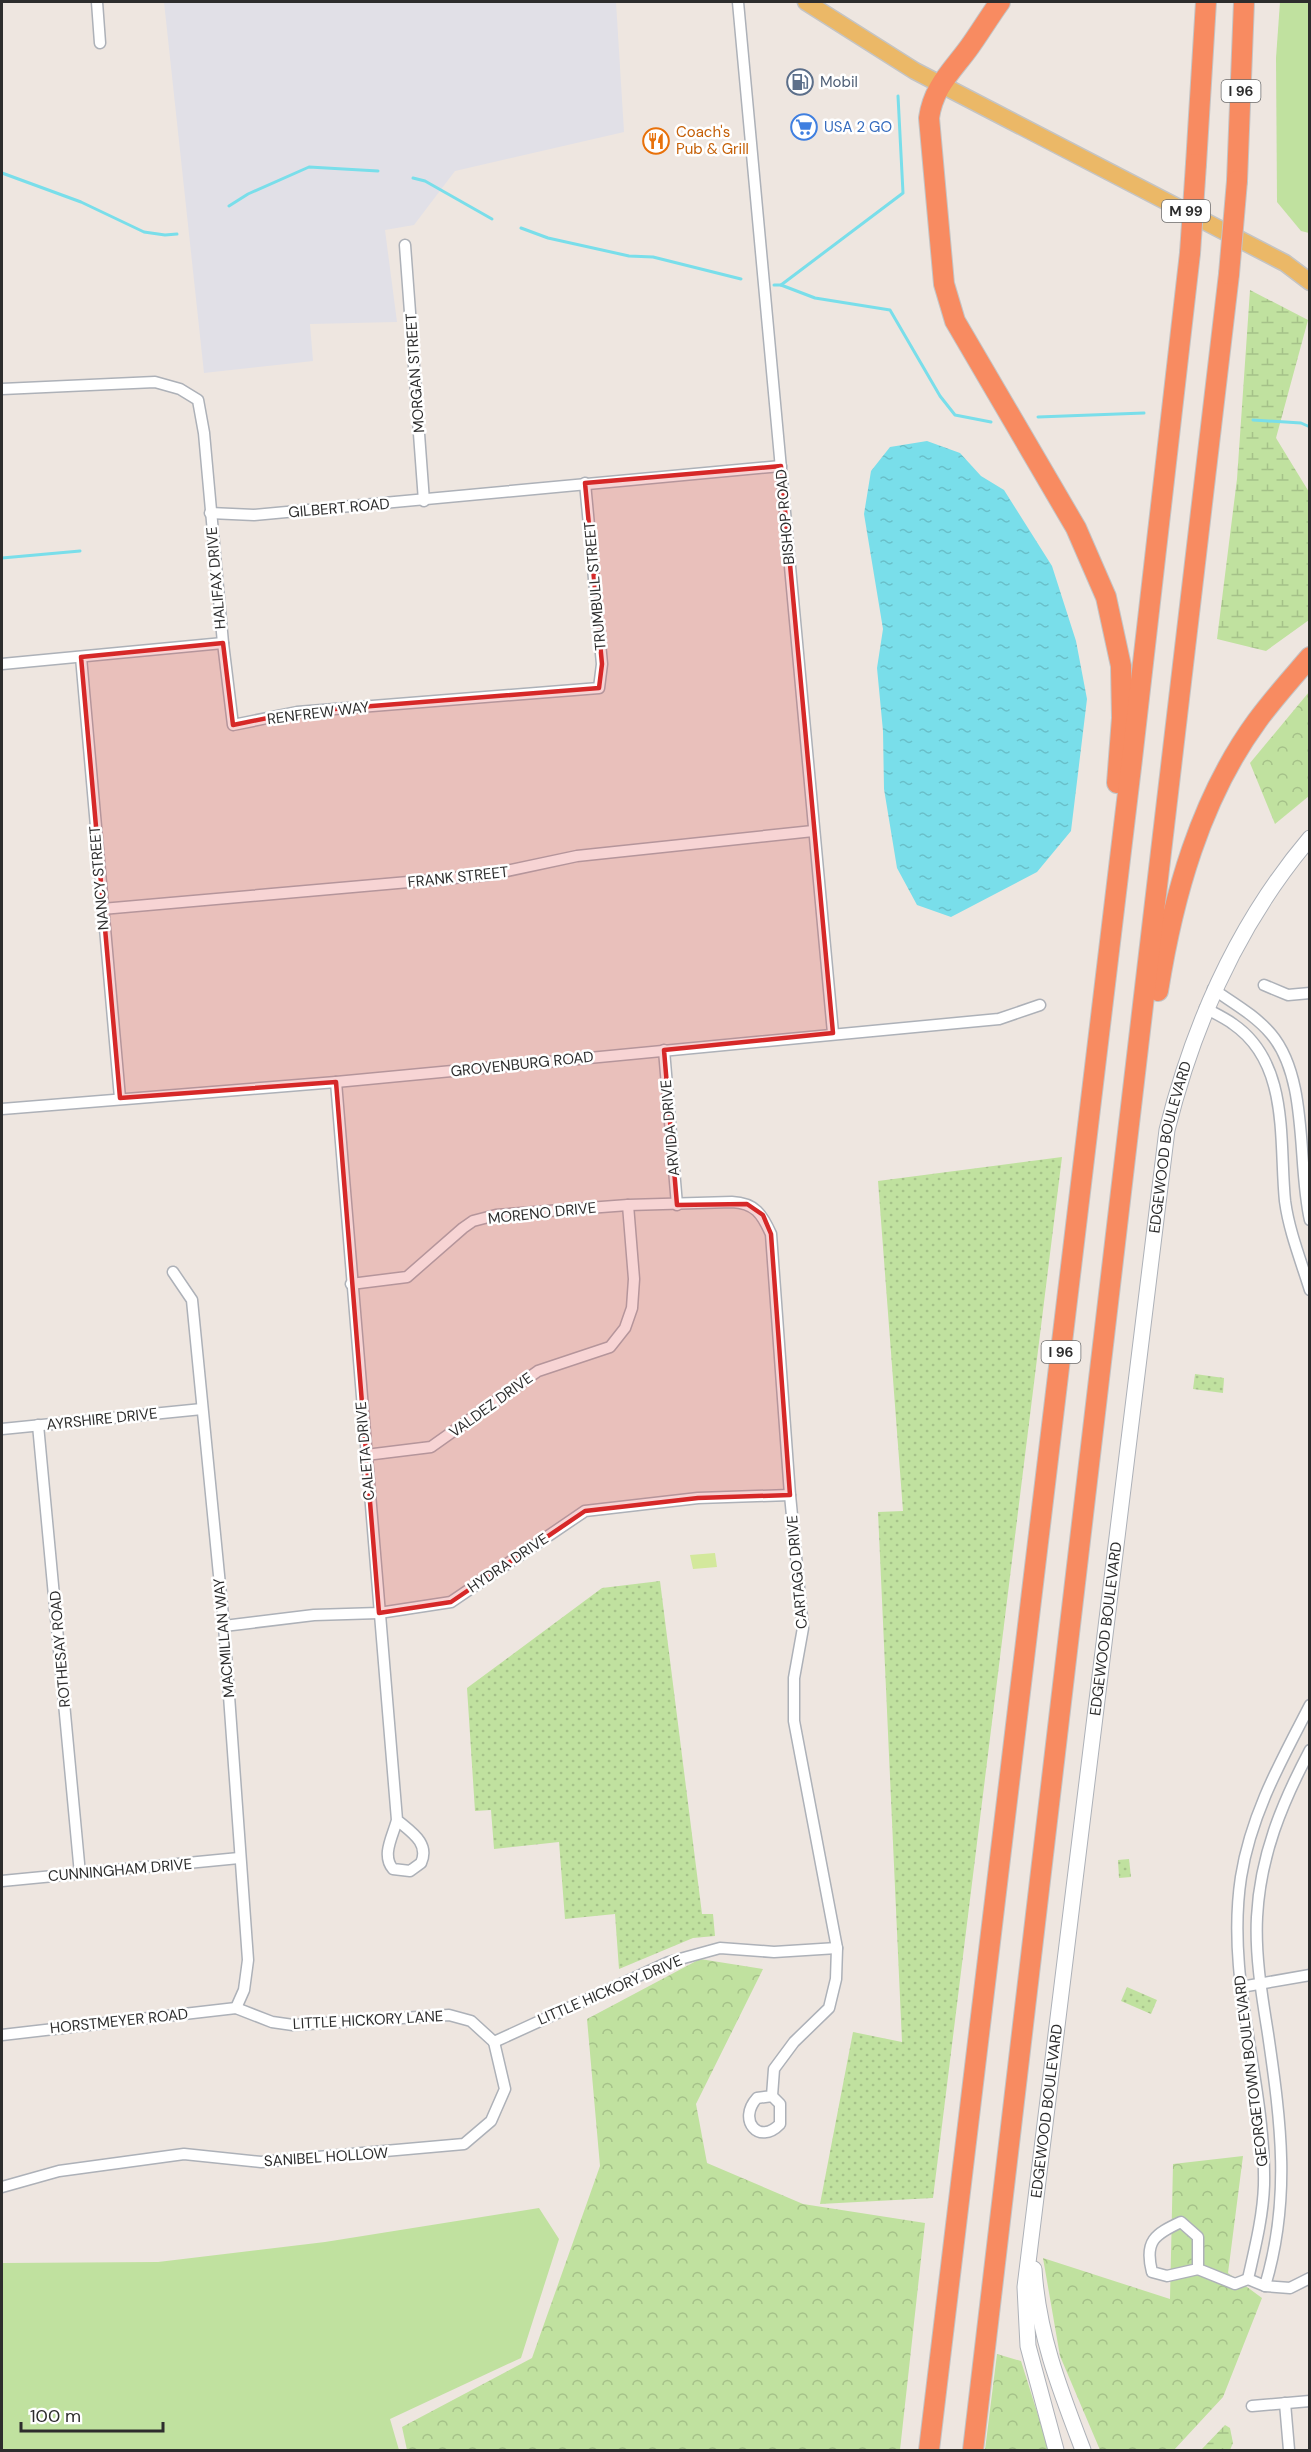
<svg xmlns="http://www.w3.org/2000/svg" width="1311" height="2452" font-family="'DM Sans',sans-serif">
  <defs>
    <pattern id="forest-crowns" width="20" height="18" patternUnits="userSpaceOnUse" patternTransform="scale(1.5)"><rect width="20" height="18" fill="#c0e19f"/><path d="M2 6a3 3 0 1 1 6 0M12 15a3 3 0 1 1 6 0" fill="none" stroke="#a5c189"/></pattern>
    <pattern id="wetland-marsh" width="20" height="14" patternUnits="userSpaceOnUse" patternTransform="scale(1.5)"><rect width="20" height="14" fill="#c0e19f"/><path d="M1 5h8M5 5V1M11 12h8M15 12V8" fill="none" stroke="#a5c189"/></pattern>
    <pattern id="park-dots" width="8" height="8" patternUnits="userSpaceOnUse" patternTransform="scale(1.5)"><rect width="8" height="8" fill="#c0e19f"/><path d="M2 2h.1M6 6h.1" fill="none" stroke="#a5c189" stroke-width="1.8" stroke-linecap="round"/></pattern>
    <pattern id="water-ripples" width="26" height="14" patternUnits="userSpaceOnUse" patternTransform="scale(1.5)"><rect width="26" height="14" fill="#79deea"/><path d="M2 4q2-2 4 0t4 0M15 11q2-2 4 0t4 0" fill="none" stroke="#69bfc9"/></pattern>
  </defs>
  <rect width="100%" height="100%" fill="#eee6e0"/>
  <polygon fill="#e1e0e7" points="164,2 616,2 624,132 455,171 414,225 385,230 397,322 310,324 313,361 204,373"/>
  <g fill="#c0e19f">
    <polygon points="1280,2 1309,2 1309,233 1301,231 1277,202 1276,58"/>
    <polygon points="539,2208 559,2239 521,2358 390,2419 399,2450 2,2450 2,2263 158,2262 325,2242"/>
  </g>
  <g fill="url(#forest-crowns)">
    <polygon points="1309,692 1309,796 1275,824 1250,763"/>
    <polygon points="700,1959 763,1969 696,2104 707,2163 803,2204 925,2223 900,2450 407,2450 402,2427 532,2358 600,2166 587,2019"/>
    <polygon points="1243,2156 1228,2273 1262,2298 1223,2397 1174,2450 1100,2450 1060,2356 1043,2258 1170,2299 1173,2164"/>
    <polygon points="997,2354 1021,2361 1049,2450 985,2450"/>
  </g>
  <g fill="url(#wetland-marsh)">
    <polygon points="1250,290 1308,320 1276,438 1309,492 1309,620 1266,651 1217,639 1237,479"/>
    <polygon points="1225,2425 1230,2428 1233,2443 1230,2450 1201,2450"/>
  </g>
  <g fill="url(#park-dots)">
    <polygon points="1062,1157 933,2198 820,2204 853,2032 902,2042 878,1512 903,1511 878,1181"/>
    <polygon points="1195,1374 1224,1378 1223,1393 1193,1389"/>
    <polygon points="660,1581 702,1914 713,1914 715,1936 693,1938 619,1969 615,1914 565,1919 559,1842 494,1849 491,1810 475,1811 467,1688 602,1588"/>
    <polygon points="1129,1859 1131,1877 1119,1878 1118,1860"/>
    <polygon points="1127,1987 1157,2000 1151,2014 1121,2001"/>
  </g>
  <polygon fill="#d3e89c" points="715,1553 717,1567 693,1569 690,1555"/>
  <polygon fill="url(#water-ripples)" points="927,441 960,453 981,476 1004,490 1052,566 1076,641 1087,699 1071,831 1037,872 951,917 917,905 897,868 884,789 883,731 877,668 883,629 864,514 871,471 890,447"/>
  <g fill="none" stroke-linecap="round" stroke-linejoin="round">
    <g stroke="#79deea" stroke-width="3">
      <polyline points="2,173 81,202 144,232 165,235 177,234"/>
      <polyline points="413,178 425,181 492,219"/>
      <polyline points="229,206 248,194 309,167 378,171"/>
      <polyline points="521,228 548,238 629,256 653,257 741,279"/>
      <polyline points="774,285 781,285 815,298 890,310 940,396 955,415 991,422"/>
      <polyline points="781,285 903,193 898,96"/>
      <polyline points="1038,417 1144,413"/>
      <polyline points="1253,420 1301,423 1310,427"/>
      <polyline points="2,558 80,551"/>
    </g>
    <g stroke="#adb1b8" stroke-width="13">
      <g id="street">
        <polyline points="97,2 100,43"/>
        <polyline points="738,2 833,1033"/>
        <polyline points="405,245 424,501"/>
        <polyline points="2,389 155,382 180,389 198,400 204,433 223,643 233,725 297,712 599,688 602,664 585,483"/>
        <polyline points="210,513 254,515 781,466"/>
        <polyline points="81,657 120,1098"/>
        <polyline points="2,664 223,643"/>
        <polyline points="102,909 488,875 577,856 813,831"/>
        <polyline points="1264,985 1288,995 1310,993"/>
        <path d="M 1213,989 C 1233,1003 1255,1015 1271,1034 C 1309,1079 1297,1164 1310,1220"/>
        <path d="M 1205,1008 C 1214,1013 1225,1018 1233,1024 C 1290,1063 1279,1141 1285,1201 C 1289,1231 1301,1261 1310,1290"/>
        <polyline points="664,1050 677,1205"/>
        <path d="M 336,1082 L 397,1820 C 393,1836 381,1855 393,1869 L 410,1871 L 421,1863 C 430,1843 411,1832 397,1820"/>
        <polyline points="2,1109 336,1082 999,1019 1040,1005"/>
        <polyline points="173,1272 192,1300 224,1626 248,1960 244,1990 236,2008"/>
        <path d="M 351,1284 L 407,1277 L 463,1228 L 473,1221 L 496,1215 L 628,1205 L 732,1202 C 755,1203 762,1214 771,1234 L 790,1495 L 803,1628 L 794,1678 L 794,1721 L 837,1948 L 836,1979 L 829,2008 L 794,2042 L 774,2069 L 772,2096 L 780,2104 L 780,2124 C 759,2146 737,2120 757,2098 L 772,2096"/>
        <polyline points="38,1425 80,1874"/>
        <polyline points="2,1429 202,1409"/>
        <polyline points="366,1455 431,1447 538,1371 610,1347 625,1328 632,1308 634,1279 628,1205"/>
        <polyline points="224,1626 314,1615 379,1613 451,1602 585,1511 698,1498 790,1495"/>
        <path d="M 1310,1705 C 1281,1761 1251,1814 1241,1877 C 1225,1981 1266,2081 1264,2185 C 1263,2216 1255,2248 1248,2279 L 1265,2286 C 1291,2199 1281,2123 1268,2034 C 1262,1996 1255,1956 1257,1917 C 1260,1856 1282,1803 1310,1750"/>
        <polyline points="2,1881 239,1858"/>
        <polyline points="1241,1987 1310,1975"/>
        <polyline points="2,2035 236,2008 272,2022 293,2025 449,2015 471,2021 494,2042"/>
        <polyline points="494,2042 669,1962 720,1948 774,1952 837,1948"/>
        <polyline points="2,2187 59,2171 184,2154 261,2162 464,2144 491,2121 505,2089 494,2042"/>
        <path d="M 1198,2269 L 1167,2276 L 1152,2272 C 1144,2241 1155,2234 1181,2222 L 1198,2237 L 1198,2269 L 1235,2284 L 1248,2279"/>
        <polyline points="1265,2286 1290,2288 1310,2278"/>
        <polyline points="1285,2403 1289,2450"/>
        <polyline points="1252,2406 1310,2401"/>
      </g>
    </g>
    <g stroke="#adb1b8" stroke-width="17">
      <g id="secondary">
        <path d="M 1034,2269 C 1038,2334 1060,2390 1083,2450"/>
        <path id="s1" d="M 1056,2450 L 1028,2346 L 1025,2287 L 1167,1130 C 1194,1022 1238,923 1310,838"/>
      </g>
    </g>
    <g stroke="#c4c4c4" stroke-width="19">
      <polyline id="primary" points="806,2 915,71 1285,263 1310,282"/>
    </g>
    <g stroke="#c4c4c4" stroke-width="22">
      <g id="highway">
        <path d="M 1000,2 C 989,17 979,34 968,49 C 951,72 933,88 929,118 L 944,284 L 955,321 L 1076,528 L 1106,597 L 1121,666 L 1122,718 L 1117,783"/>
        <polyline points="1196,164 1206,2"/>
        <polyline points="1237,181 1244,2"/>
        <path d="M 1158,991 C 1173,897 1200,799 1257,721 C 1273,699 1292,678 1310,657"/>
        <polyline points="929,2450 1132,759 1190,253"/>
        <polyline points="973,2450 1229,274"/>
      </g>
    </g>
    <use href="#street" stroke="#fff" stroke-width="10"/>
    <use href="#secondary" stroke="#fff" stroke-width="15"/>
    <use href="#primary" stroke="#ebb867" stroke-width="16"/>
    <use href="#highway" stroke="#f88b61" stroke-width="20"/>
    <g stroke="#c4c4c4" stroke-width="22" stroke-linecap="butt">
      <g id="highway-bridge">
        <polyline points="1190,253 1196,164"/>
        <polyline points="1229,274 1237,181"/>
      </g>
    </g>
    <use href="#highway-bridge" stroke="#f88b61" stroke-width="20"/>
  </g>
  <path fill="#d62828" fill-opacity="0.2" stroke="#d62828" stroke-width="4.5" stroke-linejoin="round" d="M 781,466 L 833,1033 L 664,1050 L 677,1205 L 747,1204 L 763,1215 L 771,1234 L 790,1495 L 698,1498 L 585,1511 L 451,1602 L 379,1613 L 336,1082 L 120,1098 L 81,657 L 223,643 L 233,725 L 297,712 L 599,688 L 602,664 L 585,483 Z"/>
  <defs>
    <g id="fuel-ring" transform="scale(1.35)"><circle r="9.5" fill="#fff" stroke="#5c6f8a" stroke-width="1.5"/><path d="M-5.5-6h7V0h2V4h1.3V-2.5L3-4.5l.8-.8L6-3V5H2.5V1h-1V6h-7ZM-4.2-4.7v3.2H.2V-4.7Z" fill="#5c6f8a"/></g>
    <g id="supermarket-ring" transform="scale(1.35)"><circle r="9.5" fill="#fff" stroke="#3f7fe0" stroke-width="1.5"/><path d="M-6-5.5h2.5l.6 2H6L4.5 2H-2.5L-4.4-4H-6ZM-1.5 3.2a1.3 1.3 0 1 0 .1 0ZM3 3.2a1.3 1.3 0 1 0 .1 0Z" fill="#3f7fe0"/></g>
    <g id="restaurant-ring" transform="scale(1.35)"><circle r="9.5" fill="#fff" stroke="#e8710a" stroke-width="1.5"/><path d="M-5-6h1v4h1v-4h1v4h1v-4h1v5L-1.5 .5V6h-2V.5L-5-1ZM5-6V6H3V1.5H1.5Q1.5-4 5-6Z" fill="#e8710a"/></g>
  </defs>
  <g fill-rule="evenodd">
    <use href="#fuel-ring" x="800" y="82"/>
    <use href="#supermarket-ring" x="804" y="127"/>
    <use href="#restaurant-ring" x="656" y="141"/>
  </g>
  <g text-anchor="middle" stroke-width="5" stroke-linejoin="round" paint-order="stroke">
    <g fill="#fff" stroke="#6c6c6c" stroke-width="1.5">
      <rect x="1221.5" y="80" width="39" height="22" rx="4.5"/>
      <rect x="1162" y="200" width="48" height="22" rx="4.5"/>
      <rect x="1041.5" y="1341" width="39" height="22" rx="4.5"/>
    </g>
    <g font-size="14" font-weight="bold" fill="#2d2d2d">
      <text x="1241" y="96">I 96</text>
      <text x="1186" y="216">M 99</text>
      <text x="1061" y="1357">I 96</text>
    </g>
    <g font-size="15" fill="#4e5e75" stroke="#fff" text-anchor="start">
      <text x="820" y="87">Mobil</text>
    </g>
    <g font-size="15" fill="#366cbe" stroke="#fff" text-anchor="start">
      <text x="824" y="132">USA 2 GO</text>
    </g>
    <g font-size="15" fill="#c56008" stroke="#fff" text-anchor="start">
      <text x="676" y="137">Coach's<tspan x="676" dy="17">Pub &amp; Grill</tspan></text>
    </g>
    <g font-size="15" fill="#2d2d2d" stroke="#fff">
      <text transform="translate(415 373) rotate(-94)" y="5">MORGAN STREET</text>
      <text transform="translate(339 508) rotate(-5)" y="5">GILBERT ROAD</text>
      <text transform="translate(785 517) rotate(-95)" y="5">BISHOP ROAD</text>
      <text transform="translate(216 578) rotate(-95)" y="5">HALIFAX DRIVE</text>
      <text transform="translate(595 586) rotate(-95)" y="5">TRUMBULL STREET</text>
      <text transform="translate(318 713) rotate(-7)" y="5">RENFREW WAY</text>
      <text transform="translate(458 877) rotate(-6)" y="5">FRANK STREET</text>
      <text transform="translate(99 878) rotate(-95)" y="5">NANCY STREET</text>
      <text transform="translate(522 1064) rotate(-6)" y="5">GROVENBURG ROAD</text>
      <text transform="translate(670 1128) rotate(-95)" y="5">ARVIDA DRIVE</text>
      <text dy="5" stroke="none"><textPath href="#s1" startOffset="1316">EDGEWOOD BOULEVARD</textPath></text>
      <text transform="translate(542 1213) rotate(-6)" y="5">MORENO DRIVE</text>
      <text transform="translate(491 1405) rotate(-36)" y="5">VALDEZ DRIVE</text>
      <text transform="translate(102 1419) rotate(-6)" y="5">AYRSHIRE DRIVE</text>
      <text transform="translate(365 1451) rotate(-95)" y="5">CALETA DRIVE</text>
      <text transform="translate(508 1563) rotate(-34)" y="5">HYDRA DRIVE</text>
      <text transform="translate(797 1572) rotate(-95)" y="5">CARTAGO DRIVE</text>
      <text dy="5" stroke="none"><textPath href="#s1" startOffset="830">EDGEWOOD BOULEVARD</textPath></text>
      <text transform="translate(224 1638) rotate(-95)" y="5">MACMILLAN WAY</text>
      <text transform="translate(60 1649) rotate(-95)" y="5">ROTHESAY ROAD</text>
      <text transform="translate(120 1870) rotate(-5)" y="5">CUNNINGHAM DRIVE</text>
      <text transform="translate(610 1990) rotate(-23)" y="5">LITTLE HICKORY DRIVE</text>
      <text transform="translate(368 2020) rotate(-3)" y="5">LITTLE HICKORY LANE</text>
      <text transform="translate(119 2021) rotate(-6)" y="5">HORSTMEYER ROAD</text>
      <text transform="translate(1251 2071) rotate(-97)" y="5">GEORGETOWN BOULEVARD</text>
      <text dy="5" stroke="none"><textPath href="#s1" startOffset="344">EDGEWOOD BOULEVARD</textPath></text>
      <text transform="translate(326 2157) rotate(-4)" y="5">SANIBEL HOLLOW</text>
    </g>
  </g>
  <rect width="1311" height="2452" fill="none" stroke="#2d2d2d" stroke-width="6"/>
  <path d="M21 2422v9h142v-9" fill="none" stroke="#2d2d2d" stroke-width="3"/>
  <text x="30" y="2422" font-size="18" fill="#2d2d2d" stroke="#ffffff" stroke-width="4.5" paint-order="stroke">100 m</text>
</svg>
